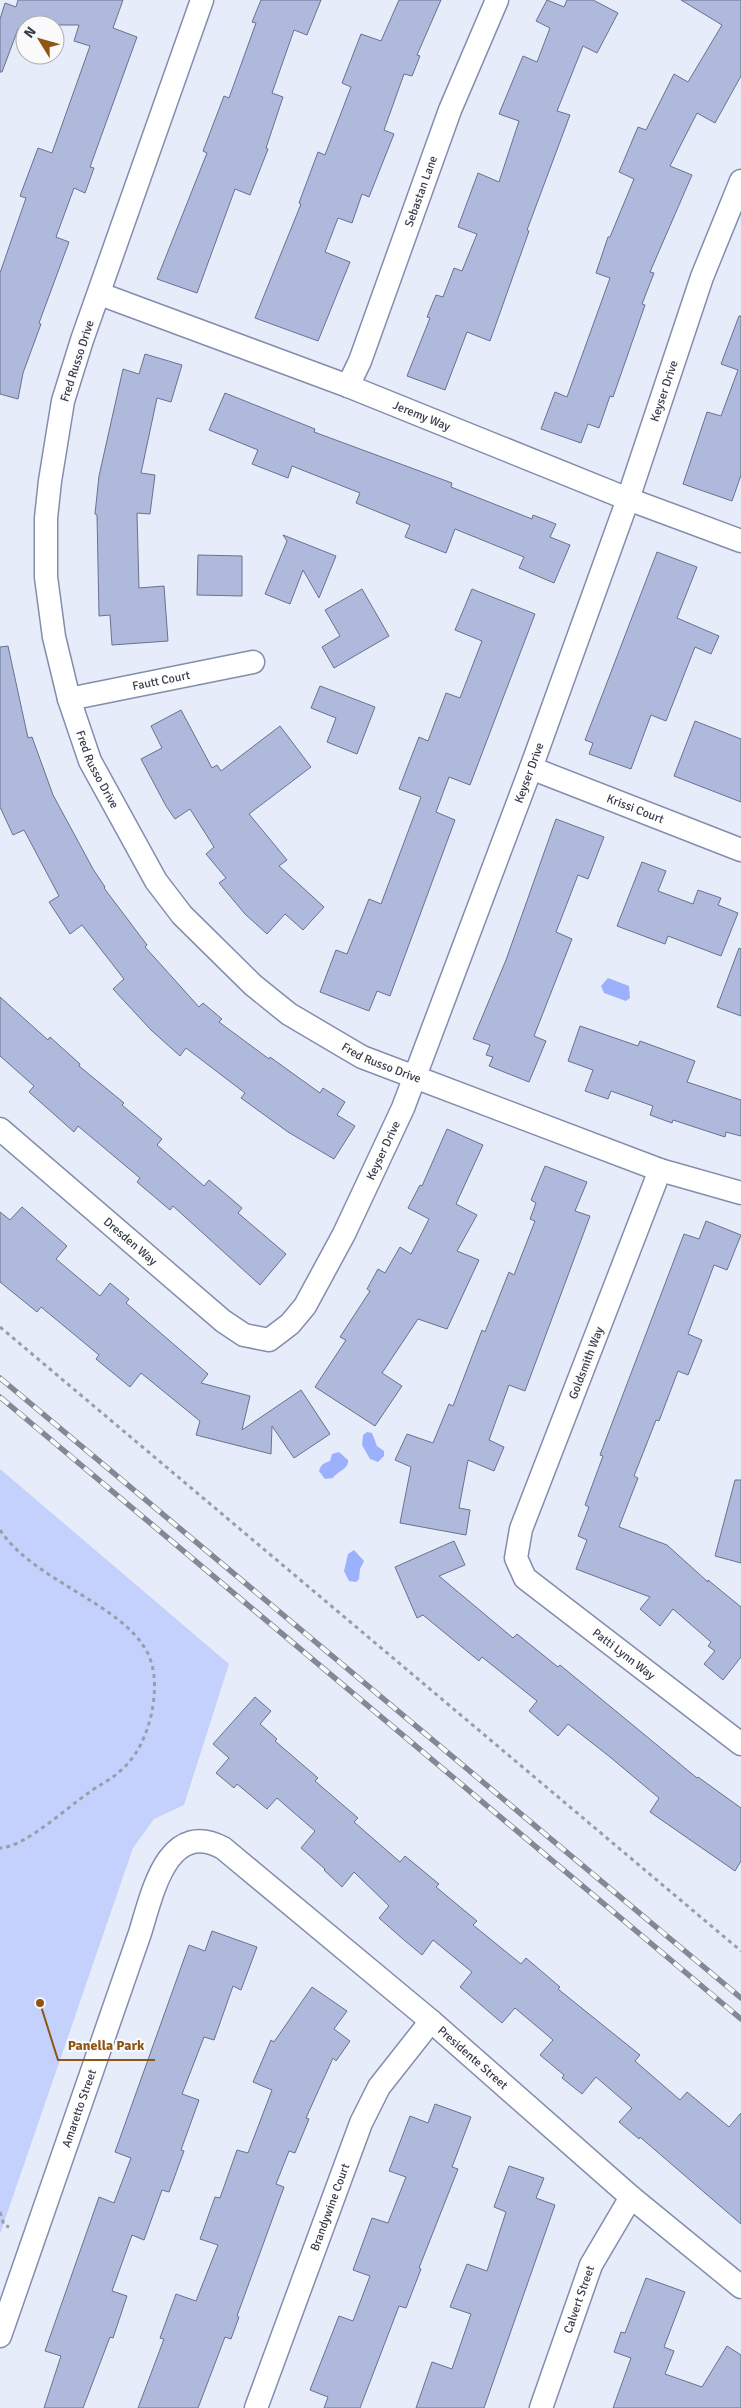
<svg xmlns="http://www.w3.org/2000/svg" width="741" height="2408" font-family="Signika,sans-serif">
  <rect width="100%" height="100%" fill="#e7ecfa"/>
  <polygon fill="#c3d1fc" points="0,1469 229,1664 184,1805 154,1819 133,1848 0,2234"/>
  <g fill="#9bb1fd">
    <polygon points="608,978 629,986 630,998 626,1001 604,993 601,986"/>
    <polygon points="367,1432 372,1433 377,1446 384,1451 384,1456 378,1462 370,1459 362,1445 363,1435"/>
    <path d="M 339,1452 L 348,1460 C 349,1469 339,1470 333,1478 L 325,1479 L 319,1471 C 321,1464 324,1463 330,1461 L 332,1454 Z"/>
    <polygon points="354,1550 364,1561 360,1569 359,1579 356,1582 349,1581 344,1571 348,1554"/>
  </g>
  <g fill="#aeb9db" stroke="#687291">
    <polygon points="18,0 123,0 113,28 137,37 90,167 94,168 85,193 74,188 56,237 69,242 39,323 41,324 23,373 18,399 0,394 0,273 26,198 20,196 38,148 52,153 90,46 74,41 79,25 25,25 25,31 18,29 2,72 0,72 0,19 5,3 16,7"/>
    <polygon points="261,0 321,0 307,35 294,30 272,93 283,97 266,148 268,149 250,195 235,189 197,293 157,279 207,153 203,151 224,96 229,98 256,23 252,22"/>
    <polygon points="399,0 441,0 417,55 420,56 412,76 404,74 384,130 394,134 369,197 362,194 352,223 338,218 325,252 350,262 318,341 255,318 301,204 299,203 318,152 325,155 351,87 342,83 361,34 381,41"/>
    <polygon points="547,0 564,7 567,0 593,0 618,13 597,53 583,46 557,111 570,115 527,230 529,231 490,341 467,332 445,390 407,376 430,318 427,317 436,295 443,297 454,268 462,271 477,234 458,227 478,173 499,182 519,121 499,114 523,56 537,62 550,28 536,21"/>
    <polygon points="681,0 741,0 741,76 715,123 697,113 670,166 692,175 650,272 654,273 642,304 645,305 613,397 610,396 599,428 588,424 581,443 541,429 555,392 567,397 610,278 596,273 608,237 610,237 634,179 619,172 638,127 646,130 674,74 688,82 722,25"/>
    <polygon points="739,316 741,316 741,475 732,501 683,484 707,412 721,416 738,370 721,364"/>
    <polygon points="145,354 182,365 171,402 157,398 141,473 155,475 150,514 137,513 139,588 164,586 168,641 112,645 110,615 99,616 97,515 95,514 99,476 123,369 139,374"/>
    <polygon points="225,393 315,429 314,432 452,483 451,487 532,519 533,515 556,524 550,537 570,545 554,583 519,568 524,557 455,529 446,553 405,537 410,525 356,503 360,493 292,466 288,478 252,464 258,450 209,430"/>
    <polygon points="283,535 336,556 319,598 303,570 290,604 265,594 287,541"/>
    <polygon points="657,552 697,567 677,618 719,636 711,654 695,647 666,721 651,715 631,769 589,754 593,743 585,740"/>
    <polygon points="198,555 242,556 242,596 197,595"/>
    <polygon points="362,589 389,636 334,668 322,647 340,636 325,610"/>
    <polygon points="472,589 535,614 470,785 449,777 436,812 455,820 390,996 377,991 369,1011 320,992 336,950 347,954 369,899 381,904 421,797 399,789 419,737 428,741 446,693 460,698 482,641 455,630"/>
    <polygon points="8,646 28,738 32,737 53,795 93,869 105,887 104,888 147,945 145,947 199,1007 203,1003 222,1019 219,1022 269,1059 270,1057 320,1093 323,1088 345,1102 337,1115 355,1126 334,1159 288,1132 241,1098 245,1093 186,1048 180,1056 151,1030 113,989 124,979 82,925 70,934 49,902 59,896 24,830 13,835 0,807 0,647"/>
    <polygon points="320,686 375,707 357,754 327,742 336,718 311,708"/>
    <polygon points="181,710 212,768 217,765 221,771 280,726 311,767 249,814 287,860 279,866 324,907 303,930 285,914 267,934 245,914 219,883 226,878 206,854 214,847 190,809 175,819 166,806 141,759 162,748 151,726"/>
    <polygon points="695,721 741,739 741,802 674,776"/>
    <polygon points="556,819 604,837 588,879 578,875 556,932 572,939 534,1036 546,1041 529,1082 489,1066 493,1057 486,1055 490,1045 473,1039 506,960"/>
    <polygon points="642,862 666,871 658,891 693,904 698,890 721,898 718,905 738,913 721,956 668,936 665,944 617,926"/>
    <polygon points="739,948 741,949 741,1016 717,1007"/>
    <polygon points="0,997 48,1040 50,1037 80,1064 79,1066 124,1103 122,1105 162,1139 157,1145 204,1186 209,1180 242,1208 238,1213 286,1254 260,1285 173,1206 170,1210 137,1182 140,1178 78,1126 74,1132 29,1092 34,1086 0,1056"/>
    <polygon points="580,1026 638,1046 640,1041 695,1061 687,1082 741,1100 741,1136 726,1132 725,1137 673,1120 672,1123 650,1115 653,1106 611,1091 608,1099 585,1091 593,1070 568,1061"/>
    <polygon points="447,1129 483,1145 456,1204 477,1215 457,1251 479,1260 447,1329 418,1319 382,1373 402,1386 375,1426 315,1387 346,1340 340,1337 370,1291 367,1289 378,1269 385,1273 400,1247 411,1254 429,1219 408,1208 420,1185 422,1186"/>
    <polygon points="545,1166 587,1182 575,1211 590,1216 525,1391 509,1385 489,1440 504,1447 494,1471 468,1460 459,1508 470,1510 466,1535 400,1523 411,1467 395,1460 407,1434 433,1443 449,1404 453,1406 482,1330 485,1332 509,1272 514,1275 535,1221 530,1219 536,1203 531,1200"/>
    <polygon points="22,1207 67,1246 56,1259 100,1296 110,1283 129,1299 126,1303 208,1374 201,1383 250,1396 242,1430 301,1390 330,1434 294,1458 272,1426 271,1454 196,1435 200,1421 141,1373 130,1387 96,1359 99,1355 41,1307 37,1312 0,1282 0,1212 10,1220"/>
    <polygon points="706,1221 741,1235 727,1270 714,1265 688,1334 702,1340 688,1375 678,1371 659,1421 656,1420 634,1476 638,1478 619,1527 667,1545 708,1582 708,1580 741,1607 741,1657 723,1680 704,1664 715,1651 708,1646 711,1642 673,1609 660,1626 640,1609 650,1597 576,1569 587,1540 578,1536 589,1507 585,1505 603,1456 600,1455 684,1234 699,1239"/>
    <polygon points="735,1480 741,1480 741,1563 715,1556"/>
    <polygon points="454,1541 465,1565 439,1576 513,1638 517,1634 558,1667 560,1665 697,1778 698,1777 741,1808 741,1861 735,1871 650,1812 659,1798 610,1757 568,1724 558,1736 529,1711 537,1701 482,1657 479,1661 423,1615 417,1618 395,1567"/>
    <polygon points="255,1697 271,1711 260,1724 277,1739 275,1741 318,1778 315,1781 358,1818 354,1822 400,1862 405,1856 439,1884 436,1887 477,1921 473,1925 521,1964 526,1958 560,1987 558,1989 640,2055 635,2061 680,2100 687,2092 729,2127 741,2113 741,2224 640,2137 639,2139 619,2122 632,2108 596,2077 582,2094 562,2078 564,2075 540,2055 553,2040 515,2008 502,2023 460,1987 472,1972 433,1940 422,1955 404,1940 379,1918 389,1906 354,1872 342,1887 324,1870 325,1869 301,1848 315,1831 277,1798 267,1809 237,1784 234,1788 216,1773 229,1758 213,1744"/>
    <polygon points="212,1931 257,1947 241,1990 233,1986 214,2040 204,2037 182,2094 199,2100 181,2150 184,2151 169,2192 162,2190 144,2240 132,2235 112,2291 127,2296 113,2338 110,2337 83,2408 44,2408 61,2356 45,2351 91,2220 99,2197 114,2203 131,2158 115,2152 189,1945 205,1951"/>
    <polygon points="312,1987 347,2011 334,2029 350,2041 336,2061 333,2058 306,2118 309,2119 295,2153 289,2151 276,2184 284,2187 237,2316 239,2317 231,2339 225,2337 198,2408 138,2408 164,2339 160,2338 176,2294 196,2301 218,2245 200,2239 215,2197 220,2198 237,2150 248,2153 272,2090 253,2082 271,2040 274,2042"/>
    <polygon points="435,2104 471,2117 452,2167 458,2169 419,2268 421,2269 406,2308 399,2306 360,2408 324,2408 328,2397 310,2390 339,2316 353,2321 370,2276 353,2270 372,2218 388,2223 406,2177 389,2171 410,2116 428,2123"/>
    <polygon points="509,2166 544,2178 536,2198 555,2205 484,2408 416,2408 432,2362 452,2369 471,2314 450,2307 467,2264 487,2271 506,2212 494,2207"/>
    <polygon points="646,2278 685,2292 664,2347 674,2351 665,2374 702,2387 727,2346 741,2355 741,2408 613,2408 631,2358 614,2352 621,2332 625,2333"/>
  </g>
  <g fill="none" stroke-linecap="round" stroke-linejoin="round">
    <g stroke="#838eae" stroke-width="25">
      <g id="street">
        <path id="s1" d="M 202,0 L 82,340 L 63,401 L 50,481 L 46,518 L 46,577 L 54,637 L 69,699 L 90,761 L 156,881 L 182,915 L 253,985 L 289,1014 L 362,1057 L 660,1170 L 741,1193"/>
        <path id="s2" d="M 100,294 L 348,386 L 628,499 L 741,541"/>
        <path id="s3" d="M 348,386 L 360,361 L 450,110 L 497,0"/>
        <path id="s4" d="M 69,699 L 253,662"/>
        <path id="s5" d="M 531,768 L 741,850"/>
        <path id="s6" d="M 0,1129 L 223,1321 L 244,1335 L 269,1340 L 290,1324 L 305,1306 L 344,1234 L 403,1108 L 531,768 L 628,499 L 702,277 L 741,181"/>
        <path id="s7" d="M 660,1170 L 521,1529 L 516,1558 L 525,1578 L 741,1744"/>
        <path id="s8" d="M 0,2336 L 140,1933 C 152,1895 167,1818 223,1848 L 431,2021 L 631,2197 L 741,2287"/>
        <path id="s9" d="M 256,2408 L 361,2123 L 379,2087 L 431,2021"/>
        <path id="s10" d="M 541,2408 L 591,2265 L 631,2197"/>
      </g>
    </g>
    <g stroke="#999eab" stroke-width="3" stroke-dasharray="4 4" stroke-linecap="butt">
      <polyline points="0,1327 741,1951"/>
      <path d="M 0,1530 C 34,1582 127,1605 149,1656 C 157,1675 155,1697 151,1716 C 143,1747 130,1768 102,1784 C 75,1799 28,1847 0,1848"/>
      <polyline points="0,2212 4,2225 9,2227"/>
    </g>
    <use href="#street" stroke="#fff" stroke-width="22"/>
    <g stroke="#838895" stroke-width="5.5">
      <g id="rail">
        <polyline points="0,1378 741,1998"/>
        <polyline points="0,1397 741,2019"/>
      </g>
    </g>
    <use href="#rail" stroke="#fafafa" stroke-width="4" stroke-dasharray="11" stroke-linecap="butt"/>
  </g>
  <g text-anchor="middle" stroke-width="4" stroke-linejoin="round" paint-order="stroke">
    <g font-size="12" fill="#373c49" stroke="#fafafa">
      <text dy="4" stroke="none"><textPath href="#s3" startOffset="208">Sebastan Lane</textPath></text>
      <text transform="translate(77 361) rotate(-72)" y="4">Fred Russo Drive</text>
      <text dy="4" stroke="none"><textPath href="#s6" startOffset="1379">Keyser Drive</textPath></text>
      <text dy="4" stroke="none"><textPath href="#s2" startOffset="344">Jeremy Way</textPath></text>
      <text dy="4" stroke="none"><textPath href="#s4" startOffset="94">Fautt Court</textPath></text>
      <text dy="4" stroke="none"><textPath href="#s1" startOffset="802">Fred Russo Drive</textPath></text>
      <text dy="4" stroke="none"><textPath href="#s6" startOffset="974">Keyser Drive</textPath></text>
      <text dy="4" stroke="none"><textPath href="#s5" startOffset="112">Krissi Court</textPath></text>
      <text dy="4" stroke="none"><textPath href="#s1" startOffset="1222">Fred Russo Drive</textPath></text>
      <text dy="4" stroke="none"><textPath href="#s6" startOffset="569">Keyser Drive</textPath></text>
      <text dy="4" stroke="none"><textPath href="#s6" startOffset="172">Dresden Way</textPath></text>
      <text transform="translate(586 1363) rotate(-69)" y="4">Goldsmith Way</text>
      <text dy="4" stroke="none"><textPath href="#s7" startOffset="561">Patti Lynn Way</textPath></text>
      <text dy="4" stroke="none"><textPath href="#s8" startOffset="894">Presidente Street</textPath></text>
      <text dy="4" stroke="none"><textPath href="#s8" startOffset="241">Amaretto Street</textPath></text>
      <text dy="4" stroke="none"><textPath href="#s9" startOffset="214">Brandywine Court</textPath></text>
      <text dy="4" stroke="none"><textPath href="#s10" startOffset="115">Calvert Street</textPath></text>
    </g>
  </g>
  <path fill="none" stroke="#905414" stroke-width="2" d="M40 2003L58 2060H155"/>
  <circle fill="#905414" stroke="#fafafa" stroke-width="2" cx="40" cy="2003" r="5"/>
  <g font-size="14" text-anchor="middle" font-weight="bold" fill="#905414" stroke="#fafafa" stroke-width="4" stroke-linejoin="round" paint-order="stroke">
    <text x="106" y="2050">Panella Park</text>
  </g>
  <g transform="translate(40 40) rotate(307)"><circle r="24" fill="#fafafa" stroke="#acaeb3"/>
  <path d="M0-4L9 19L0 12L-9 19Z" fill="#905414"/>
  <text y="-8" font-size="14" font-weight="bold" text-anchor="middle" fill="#373c49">N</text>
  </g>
</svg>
